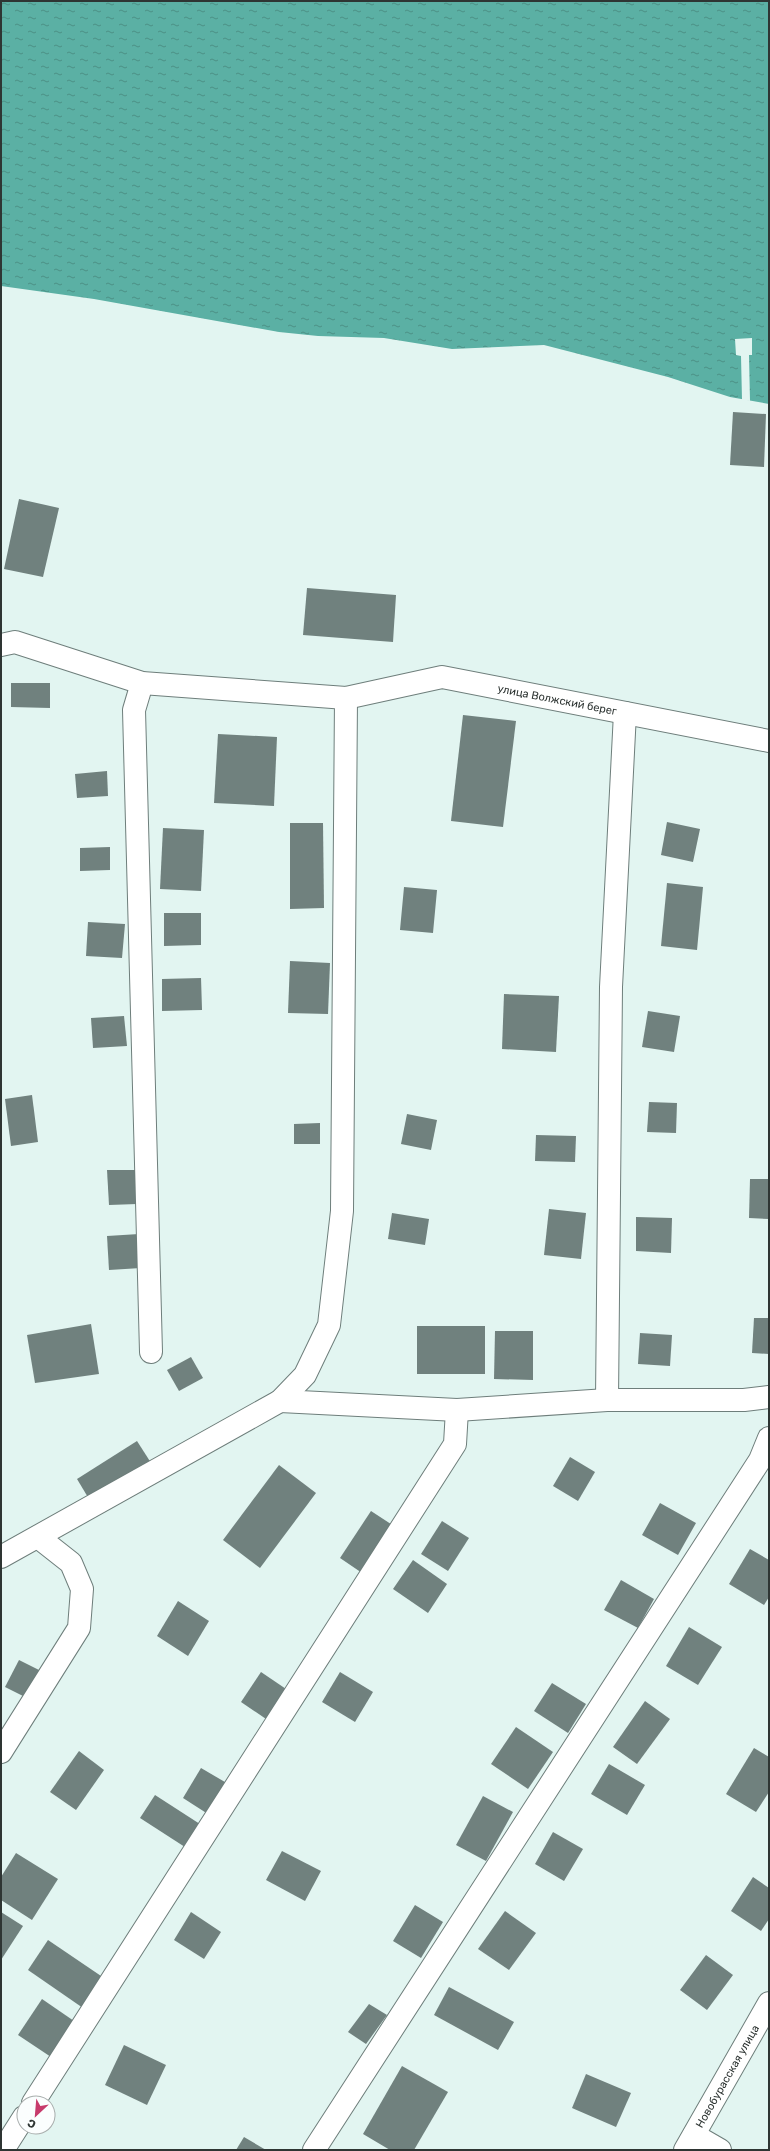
<svg xmlns="http://www.w3.org/2000/svg" width="770" height="2151" font-family="Rubik,sans-serif">
  <defs>
    <pattern id="water-ripples" width="26" height="14" patternUnits="userSpaceOnUse"><rect width="26" height="14" fill="#5bb0a4"/><path d="M2 4q2-2 4 0t4 0M15 11q2-2 4 0t4 0" fill="none" stroke="#4c9086"/></pattern>
  </defs>
  <rect width="100%" height="100%" fill="#e2f5f1"/>
  <polygon fill="url(#water-ripples)" points="1,1 769,1 769,404 730,397 668,377 544,345 452,349 384,338 318,336 279,332 94,299 1,286"/>
  <polygon fill="#e2f5f1" points="752,338 752,355 749,355 750,401 742,400 741,356 736,355 735,339"/>
  <g fill="#70817e">
    <polygon points="733,412 766,414 764,467 730,465"/>
    <polygon points="19,499 59,508 43,577 4,569"/>
    <polygon points="307,588 396,595 393,642 303,635"/>
    <polygon points="11,683 50,683 50,708 11,707"/>
    <polygon points="463,715 516,721 503,827 451,821"/>
    <polygon points="218,734 277,737 274,806 214,803"/>
    <polygon points="107,771 108,796 77,798 75,774"/>
    <polygon points="667,822 700,829 693,862 661,855"/>
    <polygon points="290,823 323,823 324,908 290,909"/>
    <polygon points="163,828 204,830 201,891 160,889"/>
    <polygon points="110,847 110,870 80,871 80,848"/>
    <polygon points="667,883 703,887 697,950 661,946"/>
    <polygon points="404,887 437,890 433,933 400,930"/>
    <polygon points="164,913 201,913 201,945 164,946"/>
    <polygon points="88,922 125,924 122,958 86,956"/>
    <polygon points="290,961 330,963 328,1014 288,1013"/>
    <polygon points="201,978 202,1010 162,1011 162,979"/>
    <polygon points="504,994 559,996 556,1052 502,1049"/>
    <polygon points="648,1011 680,1016 674,1052 642,1047"/>
    <polygon points="124,1016 127,1046 93,1048 91,1018"/>
    <polygon points="32,1095 38,1142 11,1146 5,1099"/>
    <polygon points="649,1102 677,1103 676,1133 647,1132"/>
    <polygon points="407,1114 437,1120 431,1150 401,1144"/>
    <polygon points="320,1123 320,1144 294,1144 294,1124"/>
    <polygon points="536,1135 576,1136 575,1162 535,1161"/>
    <polygon points="107,1170 135,1170 137,1204 109,1205"/>
    <polygon points="750,1179 769,1179 769,1219 749,1218"/>
    <polygon points="549,1209 586,1213 581,1259 544,1255"/>
    <polygon points="392,1213 429,1219 425,1245 388,1239"/>
    <polygon points="636,1217 672,1218 671,1253 636,1251"/>
    <polygon points="139,1234 141,1268 109,1270 107,1236"/>
    <polygon points="754,1318 769,1318 769,1354 752,1353"/>
    <polygon points="91,1324 99,1374 35,1383 27,1335"/>
    <rect x="417" y="1326" width="68" height="48"/>
    <polygon points="495,1331 533,1331 533,1380 494,1379"/>
    <polygon points="640,1333 672,1335 670,1366 638,1364"/>
    <polygon points="191,1357 203,1378 179,1391 167,1370"/>
    <polygon points="137,1441 153,1466 92,1504 77,1479"/>
    <polygon points="570,1457 595,1472 578,1501 553,1486"/>
    <polygon points="279,1465 316,1493 260,1568 223,1540"/>
    <polygon points="660,1503 696,1523 678,1555 642,1535"/>
    <polygon points="371,1511 397,1528 365,1575 340,1558"/>
    <polygon points="442,1521 469,1538 448,1571 421,1554"/>
    <polygon points="750,1549 769,1560 769,1597 764,1605 729,1584"/>
    <polygon points="413,1560 447,1584 428,1613 393,1589"/>
    <polygon points="621,1580 654,1599 638,1628 604,1610"/>
    <polygon points="178,1601 209,1621 188,1656 157,1636"/>
    <polygon points="689,1627 722,1647 698,1685 666,1666"/>
    <polygon points="19,1660 41,1671 27,1698 5,1687"/>
    <polygon points="261,1672 289,1691 269,1721 241,1702"/>
    <polygon points="340,1672 373,1692 355,1722 322,1702"/>
    <polygon points="552,1683 586,1704 568,1733 534,1711"/>
    <polygon points="645,1701 670,1719 637,1764 613,1747"/>
    <polygon points="516,1727 553,1752 528,1789 491,1764"/>
    <polygon points="754,1748 769,1757 769,1792 756,1812 726,1794"/>
    <polygon points="79,1751 104,1770 76,1810 50,1792"/>
    <polygon points="609,1764 645,1785 627,1815 591,1794"/>
    <polygon points="201,1768 230,1785 211,1816 183,1798"/>
    <polygon points="155,1795 203,1826 188,1849 140,1818"/>
    <polygon points="483,1796 513,1812 486,1861 456,1845"/>
    <polygon points="553,1832 583,1849 564,1881 535,1864"/>
    <polygon points="282,1851 321,1871 305,1901 266,1880"/>
    <polygon points="16,1853 58,1879 32,1920 1,1900 1,1877"/>
    <polygon points="753,1877 769,1888 769,1919 761,1931 731,1911"/>
    <polygon points="415,1905 443,1922 421,1958 393,1941"/>
    <polygon points="505,1911 536,1933 509,1970 478,1949"/>
    <polygon points="1,1912 23,1926 1,1960"/>
    <polygon points="191,1912 221,1932 204,1959 174,1940"/>
    <polygon points="48,1940 104,1978 83,2008 28,1970"/>
    <polygon points="706,1955 733,1975 707,2010 680,1990"/>
    <polygon points="449,1987 514,2022 498,2050 434,2015"/>
    <polygon points="42,1999 74,2021 51,2057 18,2035"/>
    <polygon points="369,2004 387,2015 366,2044 348,2032"/>
    <polygon points="124,2045 166,2065 147,2105 105,2085"/>
    <polygon points="402,2066 448,2092 414,2150 390,2150 363,2134"/>
    <polygon points="586,2074 631,2093 616,2127 572,2108"/>
    <polygon points="244,2137 266,2150 236,2150"/>
  </g>
  <g fill="none" stroke-linecap="round" stroke-linejoin="round">
    <g stroke="#6e7e7b" stroke-width="24">
      <g id="minor">
        <path id="s1" d="M 1,645 L 15,642 L 142,683 L 346,698 L 442,677 L 769,741"/>
        <polyline points="142,683 134,710 151,1352"/>
        <polyline points="607,1400 611,987 625,713"/>
        <polyline points="280,1401 457,1410 607,1400 744,1400 769,1397"/>
        <polyline points="1,1557 280,1401 305,1375 329,1325 342,1211 346,698"/>
        <polyline points="1,1752 79,1628 82,1589 71,1563 38,1537"/>
        <polyline points="33,2103 455,1444 457,1410"/>
        <polyline points="694,2135 720,2150"/>
        <polyline points="3,2150 24,2117"/>
        <polyline points="314,2150 760,1460 769,1438"/>
        <path id="s2" d="M 685,2150 L 769,2003"/>
      </g>
    </g>
    <use href="#minor" stroke="#fff" stroke-width="22"/>
  </g>
  <g text-anchor="middle" stroke-width="4" stroke-linejoin="round" paint-order="stroke">
    <g font-size="11" fill="#2e3533" stroke="#fbfefe">
      <text dy="4" stroke="none"><textPath href="#s1" startOffset="568">улица Волжский берег</textPath></text>
      <text dy="4" stroke="none"><textPath href="#s2" startOffset="85">Новобурасская улица</textPath></text>
    </g>
  </g>
  <rect width="770" height="2151" fill="none" stroke="#2e3533" stroke-width="4"/>
  <g transform="translate(36 2115) rotate(206)"><circle r="19" fill="#fbfefe" stroke="#a9aead"/>
  <path d="M0-3L7 15L0 10L-7 15Z" fill="#c73b6c"/>
  <text y="-6" font-size="11" font-weight="bold" text-anchor="middle" fill="#2e3533">С</text>
  </g>
</svg>
